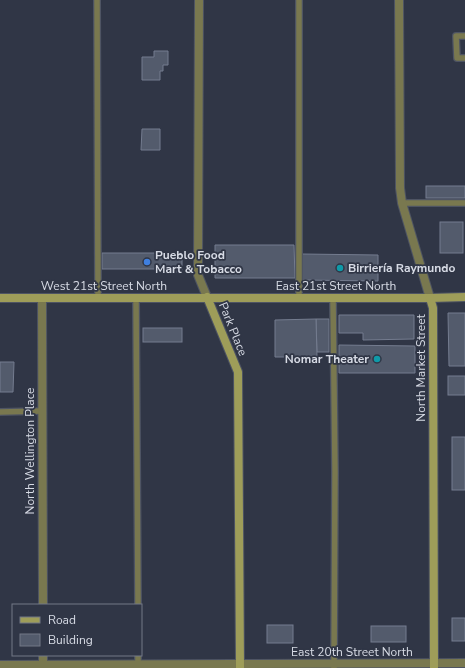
<svg xmlns="http://www.w3.org/2000/svg" width="465" height="668" font-family="'Nunito Sans',sans-serif">
  <rect width="100%" height="100%" fill="#303646"/>
  <g fill="#535b6c" stroke="#747c8f">
    <polygon points="154,51 168,51 168,65 163,65 163,71 160,71 160,80 142,80 142,57 154,57"/>
    <polygon points="142,129 160,129 160,150 141,150"/>
    <rect x="426" y="186" width="39" height="12"/>
    <rect x="440" y="222" width="23" height="31"/>
    <polygon points="215,245 294,245 295,278 215,278"/>
    <polygon points="102,253 182,253 182,272 168,272 168,269 102,269"/>
    <polygon points="302,254 378,255 378,281 302,280"/>
    <polygon points="448,313 465,313 465,366 449,366"/>
    <polygon points="339,315 414,315 414,339 363,340 363,333 339,333"/>
    <polygon points="316,319 329,319 329,352 317,352"/>
    <polygon points="316,319 317,357 275,357 275,320"/>
    <rect x="143" y="328" width="39" height="14"/>
    <polygon points="339,345 415,346 415,373 339,373"/>
    <polygon points="0,362 14,362 13,392 0,392"/>
    <rect x="448" y="376" width="17" height="19"/>
    <rect x="452" y="437" width="13" height="53"/>
    <rect x="452" y="618" width="13" height="23"/>
    <rect x="267" y="625" width="26" height="18"/>
    <rect x="371" y="626" width="35" height="16"/>
  </g>
  <g fill="none" stroke-linecap="round" stroke-linejoin="round">
    <g stroke="#4e5463" stroke-width="8">
      <g id="lane">
        <polyline points="97,0 98,298"/>
        <polyline points="299,0 299,298"/>
        <polyline points="465,36 456,36 457,58 465,58"/>
        <polyline points="402,203 465,203"/>
        <polyline points="136,298 138,605"/>
        <polyline points="333,298 335,472 334,668"/>
        <polyline points="0,412 42,411"/>
        <polyline points="138,667 138,655"/>
      </g>
    </g>
    <g stroke="#4e5463" stroke-width="10">
      <g id="street">
        <polyline points="199,0 198,275 207,297"/>
        <polyline points="399,0 400,188 402,203 430,298"/>
        <polyline points="42,298 43,605"/>
        <polyline points="43,655 43,668"/>
        <path d="M 0,665 C 155,664 310,664 465,663"/>
      </g>
    </g>
    <g stroke="#4e5463" stroke-width="10">
      <g id="secondary">
        <polyline points="207,297 238,372 240,668"/>
        <polyline points="0,298 430,298 465,297"/>
        <polyline points="430,298 433,308 434,668"/>
      </g>
    </g>
    <use href="#lane" stroke="#79784f" stroke-width="5.5"/>
    <use href="#street" stroke="#79784f" stroke-width="8"/>
    <use href="#secondary" stroke="#9e9d59" stroke-width="8"/>
  </g>
  <circle fill="#3f7fe0" stroke="#303646" stroke-width="1.5" cx="147" cy="262" r="4"/>
  <g fill="#0f9aa8" stroke="#303646" stroke-width="1.5">
    <circle cx="340" cy="268" r="4"/>
    <circle cx="377" cy="359" r="4"/>
  </g>
  <g text-anchor="middle" stroke-width="3.5" stroke-linejoin="round" paint-order="stroke">
    <g font-size="12" font-weight="bold" fill="#d7dbe5" stroke="#303646" text-anchor="start">
      <text x="155" y="259">Pueblo Food<tspan x="155" dy="14">Mart &amp; Tobacco</tspan></text>
      <text x="348" y="272">Birriería Raymundo</text>
      <text x="369" y="363" text-anchor="end">Nomar Theater</text>
    </g>
    <g font-size="12" fill="#d7dbe5" stroke="#303646">
      <text x="104" y="290">West 21st Street North</text>
      <text x="336" y="290">East 21st Street North</text>
      <text transform="translate(233 329) rotate(68)" y="4">Park Place</text>
      <text transform="translate(421 368) rotate(-90)" y="4">North Market Street</text>
      <text transform="translate(30 451) rotate(-90)" y="4">North Wellington Place</text>
      <text x="352" y="656">East 20th Street North</text>
    </g>
  </g>
  <rect x="12" y="604" width="130" height="52" fill="#303646" stroke="#737886"/>
  <rect x="20" y="617" width="20" height="6" fill="#9e9d59" stroke="#737886"/>
  <text x="48" y="624" font-size="12" fill="#d7dbe5">Road</text>
  <rect x="20" y="634" width="20" height="12" fill="#535b6c" stroke="#737886"/>
  <text x="48" y="644" font-size="12" fill="#d7dbe5">Building</text>
</svg>
